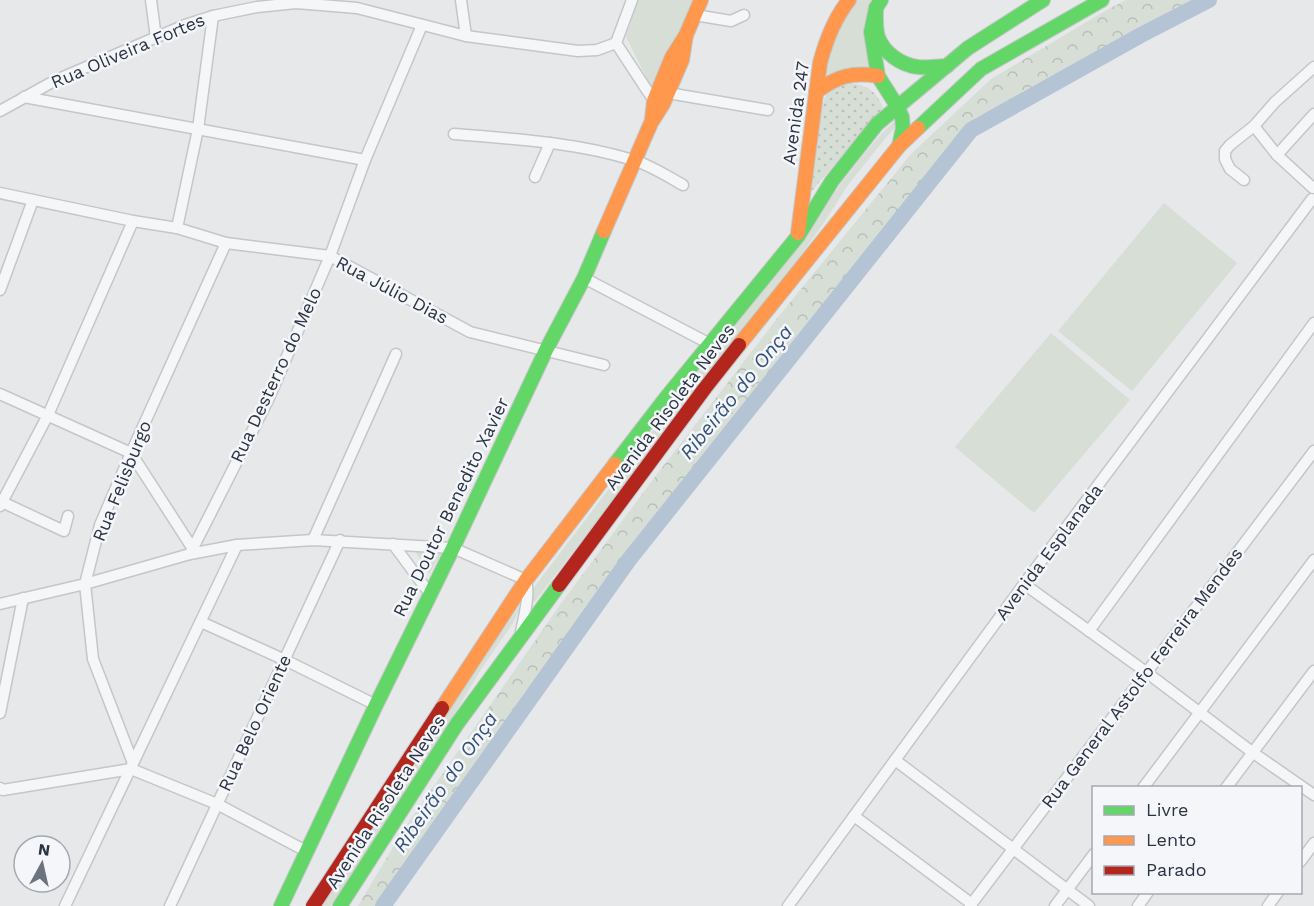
<svg xmlns="http://www.w3.org/2000/svg" width="1314" height="906" font-family="'Work Sans',sans-serif">
  <defs>
    <pattern id="forest-crowns" width="20" height="18" patternUnits="userSpaceOnUse" patternTransform="scale(1.5)"><rect width="20" height="18" fill="#d6ded6"/><path d="M2 6a3 3 0 1 1 6 0M12 15a3 3 0 1 1 6 0" fill="none" stroke="#b8bfb9"/></pattern>
    <pattern id="garden-dots" width="8" height="8" patternUnits="userSpaceOnUse" patternTransform="scale(1.5)"><rect width="8" height="8" fill="#d6ded6"/><path d="M2 2h.1M6 6h.1" fill="none" stroke="#b8bfb9" stroke-width="1.8" stroke-linecap="round"/></pattern>
  </defs>
  <rect width="100%" height="100%" fill="#e6e8ea"/>
  <g fill="#d6ded6">
    <polygon points="638,0 695,0 652,89 626,37"/>
    <polygon points="857,0 875,0 867,13 867,35 866,52 870,68 823,77 830,48 841,17"/>
    <polygon points="897,119 899,123 883,141 848,185 825,221 790,271 532,605 532,590 863,155 883,132"/>
    <polygon points="1164,203 1237,263 1132,391 1058,331"/>
    <polygon points="1051,333 1130,400 1034,513 955,447"/>
    <polygon points="413,547 444,549 429,574"/>
    <polygon points="523,601 513,623 480,671 436,745 331,906 322,906 483,658"/>
  </g>
  <polygon fill="url(#forest-crowns)" points="1126,0 1201,0 1130,36 1012,102 976,117 936,169 683,486 582,619 379,906 358,906 404,829 560,605 651,482 779,316 911,154 991,79 1105,11"/>
  <path fill="url(#garden-dots)" d="M 842,83 C 862,82 876,89 883,108 L 810,193 L 820,110 L 828,91 L 834,86 Z"/>
  <g fill="none" stroke-linecap="round" stroke-linejoin="round">
    <polyline stroke="#b4c4d5" stroke-width="16" points="383,906 628,561 971,130 1141,35 1209,0"/>
    <g stroke="#c4c6c8" stroke-width="13">
      <g id="street">
        <polyline points="151,0 156,38"/>
        <polyline points="461,0 466,36"/>
        <polyline points="695,15 731,21 744,15"/>
        <polyline points="616,43 654,101 660,103"/>
        <polyline points="616,43 632,0"/>
        <polyline points="668,93 768,110"/>
        <polyline points="24,97 365,160"/>
        <polyline points="0,111 56,80 185,25 213,16 257,7 296,3 357,8 466,36 578,51 597,50 616,43"/>
        <polyline points="1254,126 1277,155 1313,188"/>
        <path d="M 454,134 C 513,139 575,142 633,160 C 650,165 667,176 683,185"/>
        <polyline points="1277,155 1314,114"/>
        <polyline points="535,177 550,143"/>
        <polyline points="1244,180 1230,169 1225,159 1225,151 1230,145 1254,126 1275,102 1314,67"/>
        <polyline points="0,193 133,221 177,228 226,243 330,256 470,332 604,365"/>
        <polyline points="177,228 198,129 213,16"/>
        <polyline points="584,278 710,344"/>
        <polyline points="0,290 33,200"/>
        <polyline points="0,394 131,453 193,549"/>
        <polyline points="2,502 64,531 68,516"/>
        <polyline points="0,506 48,415 133,221"/>
        <polyline points="313,540 396,354"/>
        <polyline points="393,544 430,594"/>
        <polyline points="190,554 269,398 330,256 365,160 422,25"/>
        <polyline points="1024,584 1146,672 1252,752 1314,795"/>
        <path d="M 0,604 L 85,584 L 190,554 L 237,545 L 313,540 L 453,548 L 526,580 C 530,596 524,616 521,632"/>
        <polyline points="201,622 285,660 376,705"/>
        <polyline points="1089,631 1314,323"/>
        <polyline points="0,713 23,598"/>
        <polyline points="895,760 1089,906"/>
        <polyline points="133,763 93,659 85,584 100,525 131,453 226,243"/>
        <polyline points="0,788 3,790 131,769 217,804 306,851"/>
        <polyline points="1143,788 1314,560"/>
        <polyline points="1226,788 1314,671"/>
        <polyline points="854,816 972,904"/>
        <polyline points="1300,862 1314,843"/>
        <polyline points="65,906 237,545"/>
        <polyline points="170,906 340,540"/>
        <polyline points="788,906 1024,584 1312,199"/>
        <polyline points="970,906 1314,451"/>
        <polyline points="1055,906 1094,854"/>
        <polyline points="1138,906 1148,892"/>
        <polyline points="1268,906 1278,892"/>
      </g>
    </g>
    <g stroke="#c4c6c8" stroke-width="16">
      <g id="fast">
        <polyline points="881,0 876,8 871,32 878,76 897,106 902,117 903,128 899,146"/>
        <path d="M 876,8 C 876,17 875,27 878,37 C 884,53 901,65 918,67 C 928,68 937,66 947,66"/>
        <polyline points="918,128 981,69 1102,0"/>
        <polyline points="615,464 665,399 798,236 832,181 877,124 968,48 1043,0"/>
        <polyline points="281,906 376,705 453,548 546,350 584,278 604,231"/>
        <polyline points="340,906 457,724 559,585"/>
      </g>
    </g>
    <g stroke="#c4c6c8" stroke-width="16">
      <g id="slow">
        <path d="M 816,92 C 837,76 852,72 878,76"/>
        <polyline points="652,119 654,101 672,57 686,35 701,0"/>
        <polyline points="604,231 651,123 663,104 682,60 686,35"/>
        <path d="M 798,233 L 820,63 C 826,40 834,19 849,0"/>
        <polyline points="739,345 899,146 918,128"/>
        <polyline points="442,708 526,580 615,464"/>
      </g>
    </g>
    <g stroke="#c4c6c8" stroke-width="16">
      <g id="jam">
        <polyline points="559,585 705,388 739,345"/>
        <polyline points="313,906 442,708"/>
      </g>
    </g>
    <use href="#street" stroke="#f5f6f7" stroke-width="10"/>
    <use href="#fast" stroke="#63d668" stroke-width="14"/>
    <use href="#slow" stroke="#ff974d" stroke-width="14"/>
    <use href="#jam" stroke="#b3261e" stroke-width="14"/>
  </g>
  <g text-anchor="middle" stroke-width="5" stroke-linejoin="round" paint-order="stroke">
    <g font-size="18" fill="#2b3445" stroke="#f4f6f9">
      <text transform="translate(128 51) rotate(-23)" y="6">Rua Oliveira Fortes</text>
      <text transform="translate(796 113) rotate(-82)" y="6">Avenida 247</text>
      <text transform="translate(392 290) rotate(28)" y="6">Rua Júlio Dias</text>
      <text transform="translate(276 375) rotate(-65)" y="6">Rua Desterro do Melo</text>
      <text transform="translate(670 407) rotate(-53)" y="6">Avenida Risoleta Neves</text>
      <text transform="translate(122 481) rotate(-68)" y="6">Rua Felisburgo</text>
      <text transform="translate(451 507) rotate(-64)" y="6">Rua Doutor Benedito Xavier</text>
      <text transform="translate(1049 552) rotate(-53)" y="6">Avenida Esplanada</text>
      <text transform="translate(1142 678) rotate(-53)" y="6">Rua General Astolfo Ferreira Mendes</text>
      <text transform="translate(255 723) rotate(-65)" y="6">Rua Belo Oriente</text>
      <text transform="translate(386 802) rotate(-57)" y="6">Avenida Risoleta Neves</text>
    </g>
    <g font-size="20" font-style="italic" fill="#34527a" stroke="#f4f6f9">
      <text transform="translate(736 392) rotate(-51)" y="7">Ribeirão do Onça</text>
      <text transform="translate(445 782) rotate(-55)" y="7">Ribeirão do Onça</text>
    </g>
  </g>
  <rect x="1092" y="786" width="210" height="108" fill="#f4f6f9" stroke="#a4a8b1" stroke-width="1.5"/>
  <rect x="1104" y="806" width="30" height="9" fill="#63d668" stroke="#a4a8b1" stroke-width="1.5"/>
  <text x="1146" y="816" font-size="18" fill="#2b3445">Livre</text>
  <rect x="1104" y="836" width="30" height="9" fill="#ff974d" stroke="#a4a8b1" stroke-width="1.5"/>
  <text x="1146" y="846" font-size="18" fill="#2b3445">Lento</text>
  <rect x="1104" y="866" width="30" height="9" fill="#b3261e" stroke="#a4a8b1" stroke-width="1.5"/>
  <text x="1146" y="876" font-size="18" fill="#2b3445">Parado</text>
  <g transform="translate(42 864) rotate(8)"><circle r="28" fill="#f4f6f9" stroke="#a4a8b1" stroke-width="1.5"/>
  <path d="M0-4.5L10 22L0 15L-10 22Z" fill="#6c737f"/>
  <text y="-9" font-size="16" font-weight="bold" text-anchor="middle" fill="#2b3445">N</text>
  </g>
</svg>
